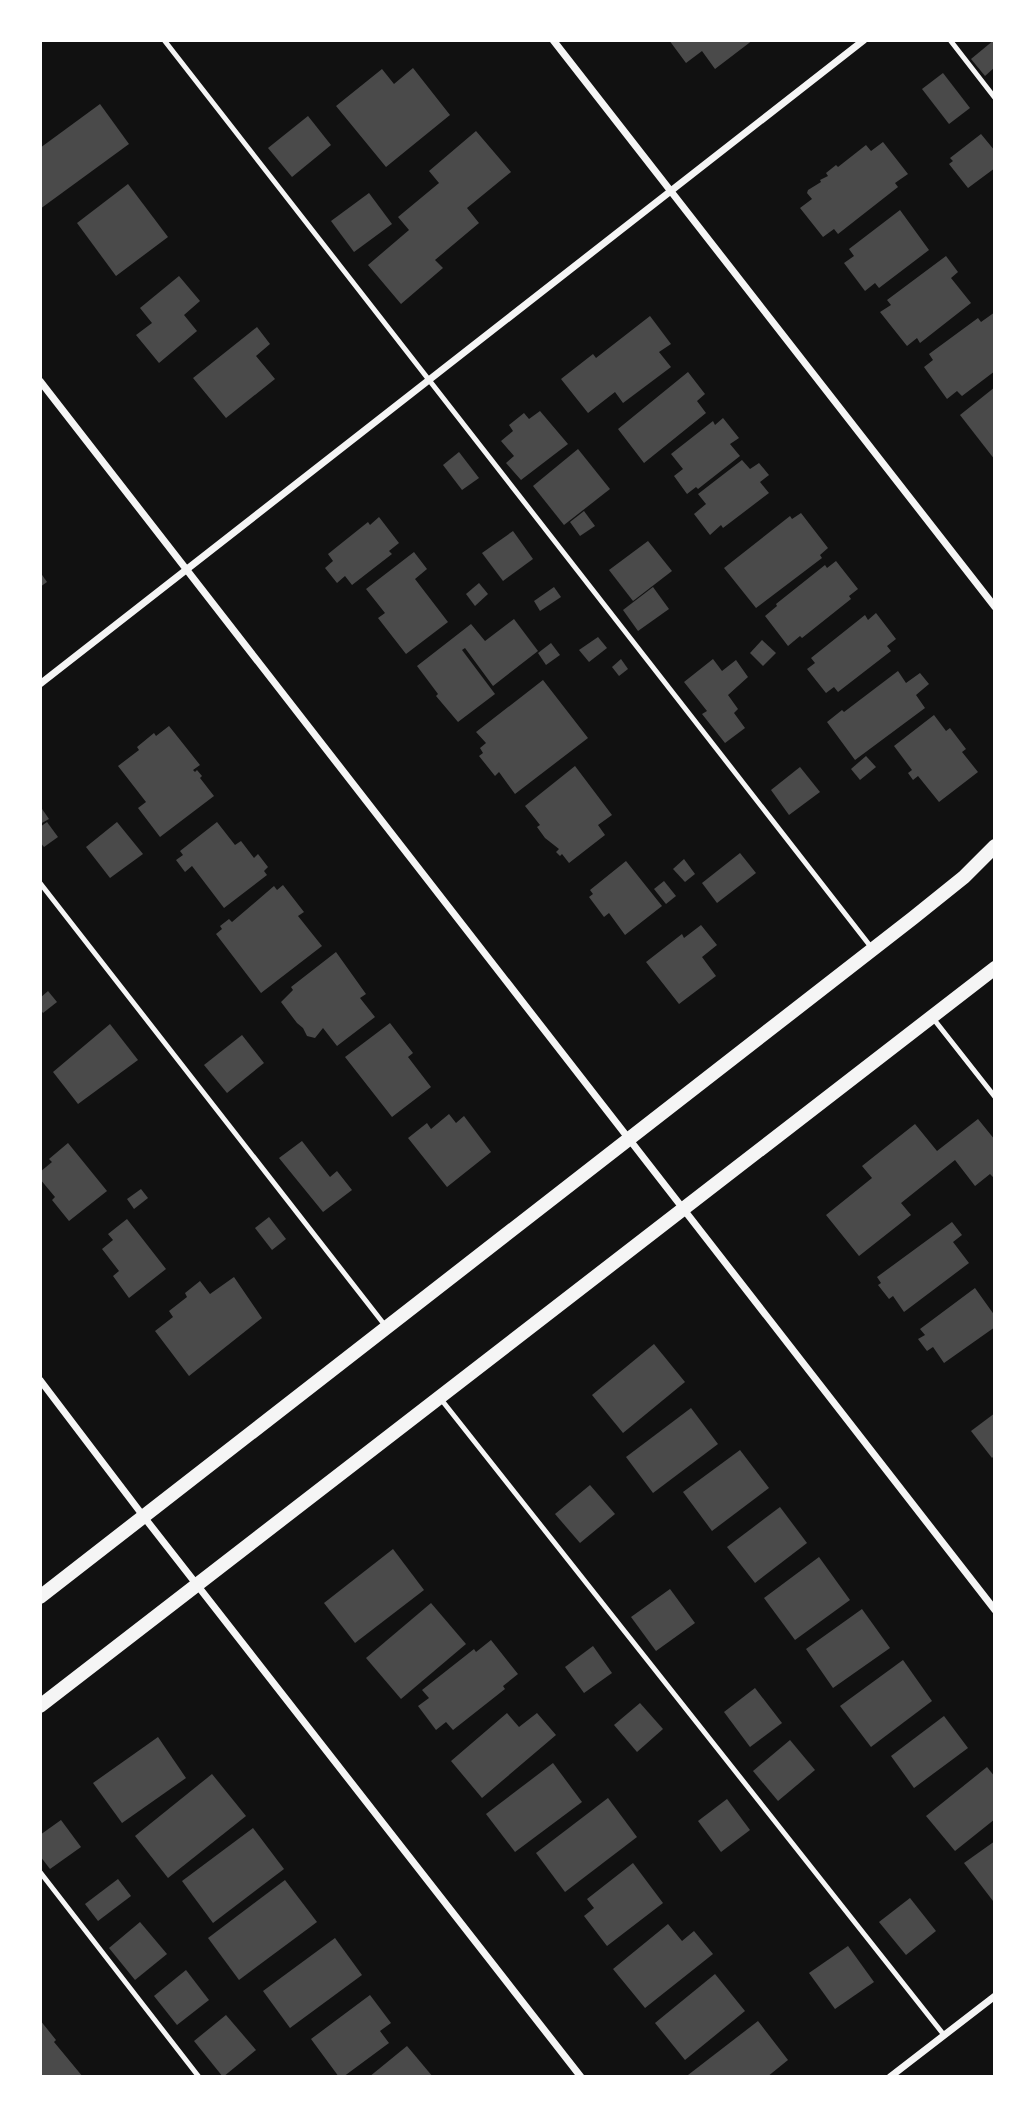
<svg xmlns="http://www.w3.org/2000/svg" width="1035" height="2117" font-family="Barlow,sans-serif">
  <rect width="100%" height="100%" fill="#111"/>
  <g fill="#4a4a4a">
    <polygon points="669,40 753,40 715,69 702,51 686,63"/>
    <polygon points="994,40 995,67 985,76 971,59"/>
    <polygon points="413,68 450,115 386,167 336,106 382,69 394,84"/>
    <polygon points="943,73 970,108 949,124 922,89"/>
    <polygon points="100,104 129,144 40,209 40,148"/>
    <polygon points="308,116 331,145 292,177 268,148"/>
    <polygon points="476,131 511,172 467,208 479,223 435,260 443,268 401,304 368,265 409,230 398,217 439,183 429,171"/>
    <polygon points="981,134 995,151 995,168 968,188 949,164 953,161 950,158"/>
    <polygon points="883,142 908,174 895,183 898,187 838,234 834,229 823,237 800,208 812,199 807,193 808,190 821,182 820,180 828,176 826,173 836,165 838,167 866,145 871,151"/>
    <polygon points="128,184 168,237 116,276 77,223"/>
    <polygon points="369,193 392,224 354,252 331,221"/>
    <polygon points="900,210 929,250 879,288 875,283 865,291 844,263 854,256 849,249"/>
    <polygon points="946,256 958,272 951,278 971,303 920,343 917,338 907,346 880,312 891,305 887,300"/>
    <polygon points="179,276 200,301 184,315 197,331 159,363 136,335 152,323 140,308"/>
    <polygon points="995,312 995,371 962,396 957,391 947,399 924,367 933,360 929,354 978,318 981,322"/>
    <polygon points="650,316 671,344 659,352 671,367 623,403 615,392 588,413 561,379 593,354 596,358"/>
    <polygon points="257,327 270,344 256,356 275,379 226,418 193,378"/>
    <polygon points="688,372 705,394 697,401 706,413 644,463 618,429"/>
    <polygon points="995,387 995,460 960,415"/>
    <polygon points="540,411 568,444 521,480 506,463 514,456 501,441 513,431 509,425 524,413 529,419"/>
    <polygon points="723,418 739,438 730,444 740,456 698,489 696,487 687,494 674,476 683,469 671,454 713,421 715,425"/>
    <polygon points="578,449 610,489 564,525 533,486"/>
    <polygon points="459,452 479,478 462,490 443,465"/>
    <polygon points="742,460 750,469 759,463 769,475 760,482 769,493 723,528 721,525 710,535 694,514 706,504 698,494"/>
    <polygon points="584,511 595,526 580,536 570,522"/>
    <polygon points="801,513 828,548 820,555 822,558 756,608 724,568 790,516 792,519"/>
    <polygon points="379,517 399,543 389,551 392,554 352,585 345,576 337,583 325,568 333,561 328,554 368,522 370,525"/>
    <polygon points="513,531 533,559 503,581 482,553"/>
    <polygon points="648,541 672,571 633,601 609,570"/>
    <polygon points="414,552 427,569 415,579 448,622 406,654 378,618 385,613 366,589"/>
    <polygon points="836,561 858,589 849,596 851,599 802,638 800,636 788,646 765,616 777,606 776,604 825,565 827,568"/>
    <polygon points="40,572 47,582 40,587"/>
    <polygon points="479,583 488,594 475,606 466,594"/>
    <polygon points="554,587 561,597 540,611 534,601"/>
    <polygon points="653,587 669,609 638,631 623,610"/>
    <polygon points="876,613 896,639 887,646 891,651 838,692 834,687 826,693 807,669 815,663 811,658 865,615 868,620"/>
    <polygon points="514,619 538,651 493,686 465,648 462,650 495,694 458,722 436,696 438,694 417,666 471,624 485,641"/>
    <polygon points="598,637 607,648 589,662 579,650"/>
    <polygon points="762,640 776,653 763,666 750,653"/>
    <polygon points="551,643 560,655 546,665 538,653"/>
    <polygon points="621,659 628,669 619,676 612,667"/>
    <polygon points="713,659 722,671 736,660 748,677 728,695 738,709 734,713 745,728 725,743 702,714 707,711 684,682"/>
    <polygon points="898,671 906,683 920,673 929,684 916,695 925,708 855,760 827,722 842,710 844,712"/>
    <polygon points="543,680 588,738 515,794 499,772 495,776 479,756 483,753 480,748 486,743 476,732"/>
    <polygon points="934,715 946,731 950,728 966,749 962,752 978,772 939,802 918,776 913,780 908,773 912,770 894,746"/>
    <polygon points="169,726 200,765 193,770 195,772 197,770 202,776 200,778 214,796 160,837 138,808 146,802 118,766 139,750 137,747 154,733 156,736"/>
    <polygon points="866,756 876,767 860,780 851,769"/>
    <polygon points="575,766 612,815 598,825 605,835 569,863 562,854 560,856 556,852 559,849 545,838 537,827 540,825 525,806"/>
    <polygon points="800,767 820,792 789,815 771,790"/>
    <polygon points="40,806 49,819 40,824"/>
    <polygon points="47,822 58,837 44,847 40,842 40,827"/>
    <polygon points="117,822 143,854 110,878 86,847"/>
    <polygon points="217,822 235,845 241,841 254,858 258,854 268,867 264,871 267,875 224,908 192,866 185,872 176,860 183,855 180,851"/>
    <polygon points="740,853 756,873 717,903 702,883"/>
    <polygon points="684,859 695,874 685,882 673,869"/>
    <polygon points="626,861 662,906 625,935 609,913 604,917 589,897 593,894 590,890"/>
    <polygon points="664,881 676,896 666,904 654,889"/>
    <polygon points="283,885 304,912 298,916 322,946 261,993 216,934 222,929 220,926 229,919 232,922 274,886 277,890"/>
    <polygon points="701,925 717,945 702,957 716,976 679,1004 646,962 682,934 684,938"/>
    <polygon points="336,952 366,994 360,998 375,1017 337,1046 323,1028 315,1038 307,1036 303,1028 297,1023 281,1002 293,990 291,987"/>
    <polygon points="48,991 57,1002 43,1013 40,1009 40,998"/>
    <polygon points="390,1023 413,1053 408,1057 431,1087 392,1117 345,1057"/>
    <polygon points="110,1024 138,1060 78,1104 53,1072"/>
    <polygon points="242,1035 264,1063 227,1093 204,1065"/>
    <polygon points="449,1114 456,1123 464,1116 491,1152 447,1187 408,1138 427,1123 431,1129"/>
    <polygon points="978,1119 995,1140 995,1179 990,1174 975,1186 955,1160 901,1203 911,1215 859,1256 826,1215 872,1178 862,1166 915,1124 937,1151"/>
    <polygon points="302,1141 330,1177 337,1171 352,1190 323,1212 279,1158"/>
    <polygon points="68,1143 107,1191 69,1221 52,1200 55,1197 40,1179 40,1172 52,1162 49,1159"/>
    <polygon points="141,1189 148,1198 134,1209 127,1199"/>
    <polygon points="269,1217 286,1239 272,1250 255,1228"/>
    <polygon points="127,1219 166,1269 129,1298 113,1276 119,1271 102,1249 113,1240 108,1234"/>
    <polygon points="952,1222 962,1235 953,1242 969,1263 904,1312 893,1296 889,1299 878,1285 881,1283 877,1277"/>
    <polygon points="234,1277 262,1318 189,1376 155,1331 173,1317 169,1311 187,1297 185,1293 200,1281 210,1294"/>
    <polygon points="975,1288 995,1316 995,1327 944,1363 933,1347 927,1351 918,1339 925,1335 920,1329"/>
    <polygon points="654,1344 685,1382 623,1433 592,1395"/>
    <polygon points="691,1408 718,1444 653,1493 626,1457"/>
    <polygon points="995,1413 995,1455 992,1458 971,1431"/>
    <polygon points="740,1450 769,1488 712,1531 683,1492"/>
    <polygon points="590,1485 615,1514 580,1543 555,1514"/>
    <polygon points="780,1507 807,1543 755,1583 727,1547"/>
    <polygon points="393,1549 424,1590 355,1643 324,1603"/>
    <polygon points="819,1557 850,1600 795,1640 764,1598"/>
    <polygon points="670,1589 695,1623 656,1651 631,1617"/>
    <polygon points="431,1603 466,1644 401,1699 366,1658"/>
    <polygon points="862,1609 890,1648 833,1688 806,1649"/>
    <polygon points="491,1640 518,1674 503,1686 505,1689 453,1730 446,1722 436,1730 418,1706 429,1698 422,1690 474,1649 476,1652"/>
    <polygon points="593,1646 612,1673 584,1693 565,1667"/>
    <polygon points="903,1660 932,1701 871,1747 840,1706"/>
    <polygon points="755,1688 782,1723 750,1747 724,1712"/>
    <polygon points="640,1703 663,1729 637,1752 614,1725"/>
    <polygon points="507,1713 519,1727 537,1713 556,1735 482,1798 451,1761"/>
    <polygon points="944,1716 968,1748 914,1788 891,1756"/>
    <polygon points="158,1737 186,1778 122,1823 93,1783"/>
    <polygon points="790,1740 815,1770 778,1801 753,1771"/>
    <polygon points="553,1763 582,1802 515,1852 486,1814"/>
    <polygon points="987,1767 995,1777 995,1819 955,1851 926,1816"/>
    <polygon points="212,1774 246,1816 168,1878 135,1836"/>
    <polygon points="608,1798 637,1837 565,1892 536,1853"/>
    <polygon points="727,1799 750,1830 721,1852 698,1821"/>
    <polygon points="61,1820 81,1847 50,1869 40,1856 40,1835"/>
    <polygon points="253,1828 284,1869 213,1923 182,1881"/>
    <polygon points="995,1841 995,1900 993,1901 964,1863"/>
    <polygon points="633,1863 663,1903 607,1946 584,1916 594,1908 587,1899"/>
    <polygon points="118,1879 131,1896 98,1921 85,1904"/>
    <polygon points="285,1880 317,1922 239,1980 208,1938"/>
    <polygon points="910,1898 936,1931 906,1955 879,1922"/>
    <polygon points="140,1922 167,1954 135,1980 109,1948"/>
    <polygon points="668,1924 682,1941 694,1931 713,1954 645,2008 613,1969"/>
    <polygon points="335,1938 362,1975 290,2028 263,1991"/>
    <polygon points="848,1946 874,1982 835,2009 809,1973"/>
    <polygon points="186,1970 209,2000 177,2025 154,1996"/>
    <polygon points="715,1974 745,2011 685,2060 655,2023"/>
    <polygon points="370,1995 391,2023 380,2031 389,2043 343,2077 339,2077 311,2039"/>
    <polygon points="226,2015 256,2050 223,2077 194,2041"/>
    <polygon points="40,2020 56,2040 54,2042 83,2077 40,2077"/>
    <polygon points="758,2021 788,2060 767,2077 690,2077 688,2075"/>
    <polygon points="407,2046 433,2077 369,2077"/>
  </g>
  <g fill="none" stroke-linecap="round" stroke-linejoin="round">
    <g stroke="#f5f5f5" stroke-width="5">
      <polyline points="164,40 871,947"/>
      <polyline points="950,40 995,98"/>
      <polyline points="40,883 387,1328"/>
      <polyline points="932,1017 995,1097"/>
      <polyline points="440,1398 944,2035"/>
      <polyline points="40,1872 199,2077"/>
    </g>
    <g stroke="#f5f5f5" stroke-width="7">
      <polyline points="553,40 995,607"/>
      <polyline points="40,381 995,1610"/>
      <polyline points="40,684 864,40"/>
      <polyline points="40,1380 144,1517 581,2077"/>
      <polyline points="890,2077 995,1996"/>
    </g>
    <g stroke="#f5f5f5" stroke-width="14">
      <polyline points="40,1597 913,918 964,877 995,846"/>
      <polyline points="40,1706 995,968"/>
    </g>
  </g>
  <rect width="1035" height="2117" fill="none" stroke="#ffffff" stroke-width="84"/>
</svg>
